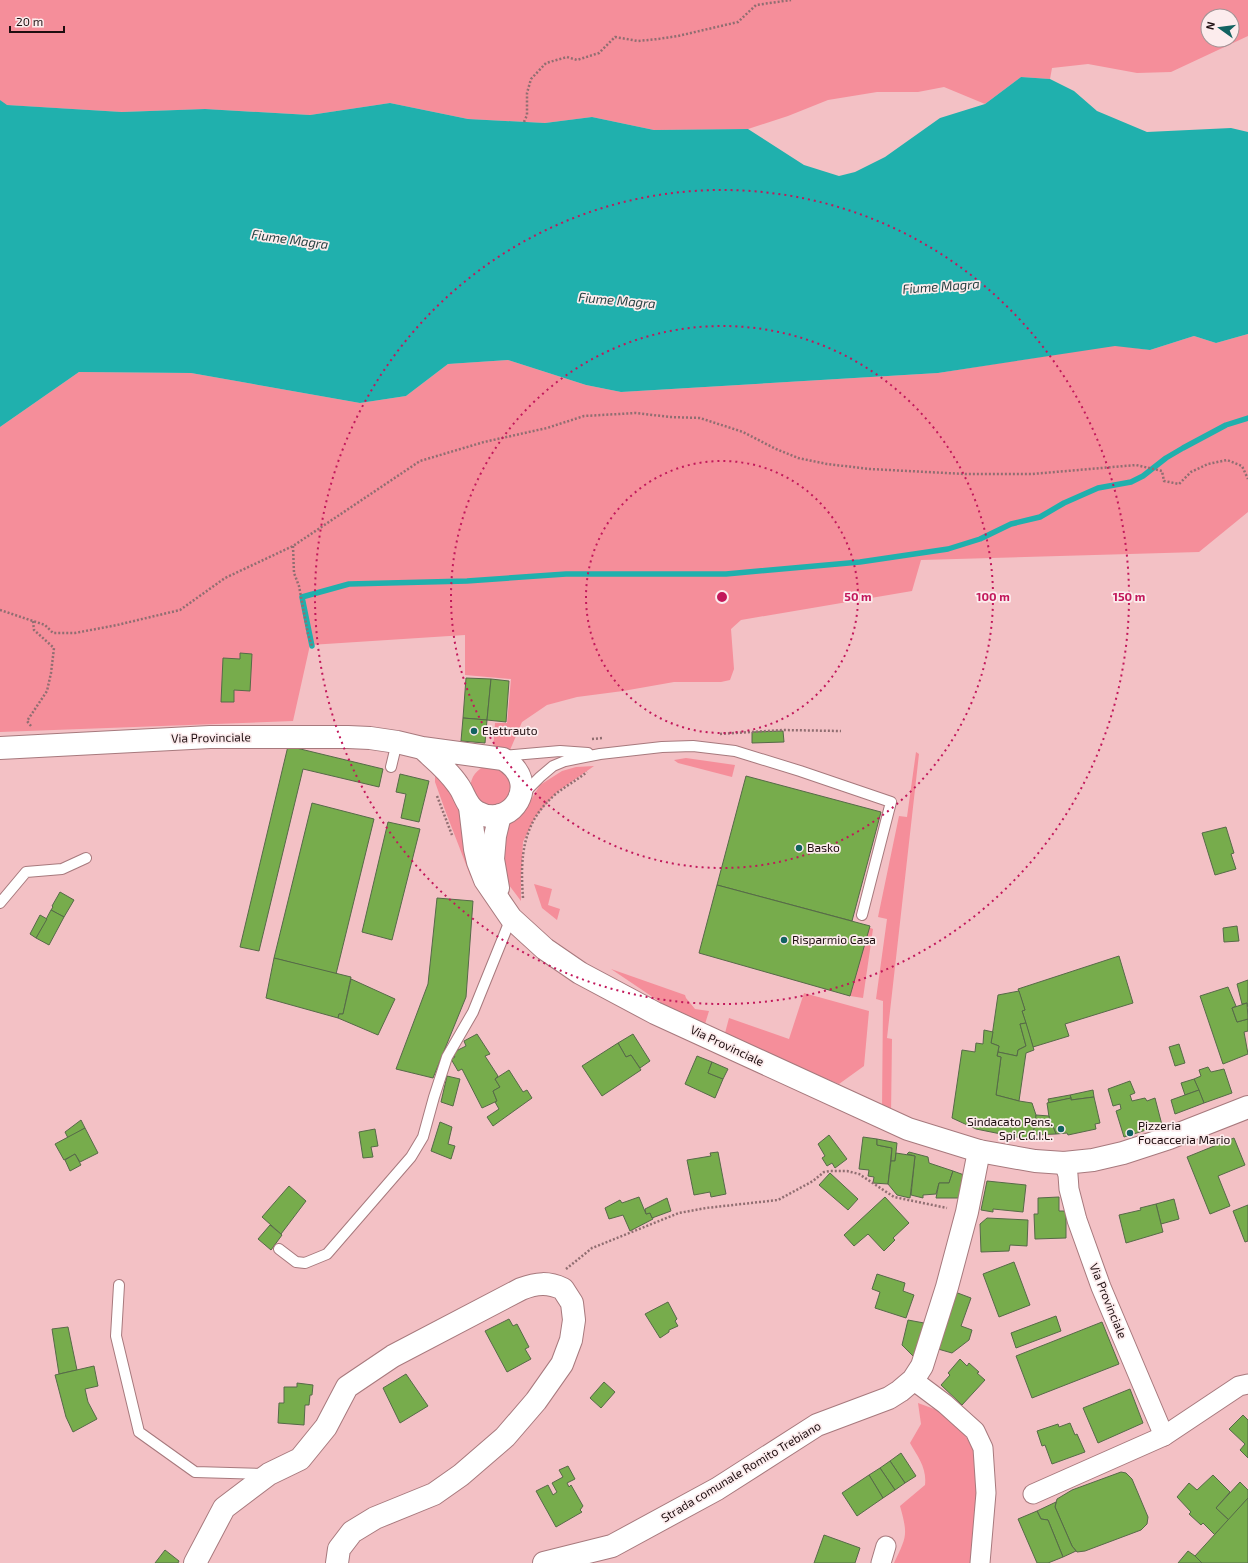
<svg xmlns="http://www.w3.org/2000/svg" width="1248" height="1563" font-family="'Exo 2',sans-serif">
  <rect width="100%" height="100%" fill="#f3c1c5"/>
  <g fill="#f58e9a" fill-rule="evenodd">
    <path d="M 0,0 L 1248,0 L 1248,36 L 1171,72 L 1137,73 L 1088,64 L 1052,68 L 1050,79 L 1021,77 L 985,104 L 944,87 L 918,92 L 877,92 L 828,100 L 788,116 L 748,129 L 654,130 L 592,117 L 545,123 L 468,119 L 390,103 L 310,115 L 205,109 L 122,112 L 6,105 L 0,100 ZM 1208,16 L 1232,16 L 1232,40 L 1208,40 Z"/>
    <polygon points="1248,334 1248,512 1199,552 921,560 912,591 741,620 731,629 734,669 730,680 721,682 674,682 623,691 577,697 547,705 522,722 510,750 493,751 495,723 507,723 511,679 465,675 465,635 310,645 293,721 0,732 0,427 79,372 191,373 360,403 406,396 448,364 508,360 586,385 621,392 938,373 1115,345 1150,350 1194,336 1216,343"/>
    <polygon points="916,752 919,754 887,1038 892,1039 891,1115 882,1111 883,1001 876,999 887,919 878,917 899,816 907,817"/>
    <polygon points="686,758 735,765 732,777 678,763 674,760"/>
    <path d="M 489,765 L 512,776 L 510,801 L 486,809 L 470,789 C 471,776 476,769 489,765 Z"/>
    <polygon points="594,766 557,792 535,817 523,842 521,877 521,901 506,881 500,854 505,826 526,808 540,785 562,771 576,767"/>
    <path d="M 435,770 C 465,799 471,850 479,890 L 470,875 L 445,810 L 435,782 Z"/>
    <polygon points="534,884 552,889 548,905 560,909 557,920 542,908"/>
    <polygon points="868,927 873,929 863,998 850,996"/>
    <polygon points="611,969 685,995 686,998 695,1009 709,1011 705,1024 666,1006"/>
    <polygon points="804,993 869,1011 864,1066 839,1084 781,1060 725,1033 729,1018 789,1039"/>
    <path d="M 918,1403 L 937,1410 L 946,1417 L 964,1434 L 972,1446 L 977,1461 L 979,1479 L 971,1563 L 894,1563 C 907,1536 908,1535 900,1506 L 925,1485 C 927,1468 918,1457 910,1443 L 921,1424 Z"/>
  </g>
  <polygon fill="#20b0ad" points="1021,77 1050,79 1074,91 1097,111 1147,132 1231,128 1248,132 1248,334 1216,343 1194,336 1150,350 1115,346 938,373 621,392 586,385 508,360 448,364 406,396 360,403 191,373 79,372 0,427 0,100 7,105 122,112 205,109 310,115 390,103 468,119 545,123 592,117 654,130 748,129 804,165 839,176 855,172 885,157 940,118 985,104"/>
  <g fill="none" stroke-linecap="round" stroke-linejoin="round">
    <polyline stroke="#20b0ad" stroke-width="5.5" points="312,646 302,597 349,584 467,581 566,574 726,574 860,562 948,549 980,539 1011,524 1040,517 1064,503 1098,488 1131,482 1143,476 1166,458 1183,448 1226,425 1248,418"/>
  </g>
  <g fill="#77ac4c" stroke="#566a48">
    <polygon points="240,653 252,654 250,691 234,690 234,702 221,702 223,658 240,659"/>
    <polygon points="466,678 491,679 487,720 463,718"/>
    <polygon points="491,679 509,681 506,722 487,720"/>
    <polygon points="463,718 487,720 485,743 461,741"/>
    <polygon points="783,731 784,742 752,743 752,732"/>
    <polygon points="288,746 383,769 379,787 303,769 259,951 240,947"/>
    <polygon points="400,774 429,781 419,822 401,818 406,794 396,792"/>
    <polygon points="746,776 881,812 852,921 717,885"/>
    <polygon points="312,803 374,819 336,974 274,958"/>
    <polygon points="388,822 420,829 392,940 362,932"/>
    <polygon points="1226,827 1234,853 1231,854 1236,869 1215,875 1202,833"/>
    <polygon points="717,885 870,926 850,996 699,953"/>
    <polygon points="60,892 74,900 64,917 51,910 53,907 52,906"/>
    <polygon points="437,898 473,901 466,997 433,1078 396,1069 428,984"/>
    <polygon points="51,910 64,917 49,945 36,938"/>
    <polygon points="40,915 47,919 36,938 30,934"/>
    <polygon points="1237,926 1239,941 1224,942 1223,928"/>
    <polygon points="1119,956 1133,1003 1065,1024 1069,1036 1033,1047 1022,1011 1025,1010 1018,989"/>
    <polygon points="274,958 351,977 343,1014 339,1014 338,1018 266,998"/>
    <polygon points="351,979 395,999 378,1035 338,1018 339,1014 343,1014"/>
    <polygon points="1248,980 1248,1007 1247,1003 1242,1004 1237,984"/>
    <polygon points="1228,987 1236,1006 1232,1008 1237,1022 1248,1019 1248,1031 1244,1032 1248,1054 1223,1064 1200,996"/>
    <polygon points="1019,991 1025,1010 1022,1011 1026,1023 1020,1024 1026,1046 1018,1050 1017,1056 998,1052 999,1046 991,1043 998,995"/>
    <polygon points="1247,1003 1248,1019 1237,1022 1232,1008"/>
    <polygon points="1026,1023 1034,1050 1026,1053 1019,1101 996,1095 1001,1057 997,1056 998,1052 1017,1056 1018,1050 1026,1046 1020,1024"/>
    <polygon points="984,1030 993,1032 991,1043 999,1046 997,1056 1001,1057 996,1095 1019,1101 1032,1103 1036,1115 1035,1126 1031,1140 976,1129 952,1118 962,1050 975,1052 976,1043 983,1044"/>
    <polygon points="477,1034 490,1054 485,1056 498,1076 495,1079 500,1087 493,1091 497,1101 482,1108 462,1069 458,1071 451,1059 455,1057 452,1053 466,1046 464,1041"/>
    <polygon points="633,1034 650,1061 640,1068 631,1055 626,1057 618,1043"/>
    <polygon points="618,1043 626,1057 631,1055 641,1070 602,1096 582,1066"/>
    <polygon points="1179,1044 1185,1063 1175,1066 1169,1047"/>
    <polygon points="697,1056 712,1062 708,1073 723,1079 715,1098 685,1084"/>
    <polygon points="712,1062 728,1069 723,1079 708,1073"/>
    <polygon points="1208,1067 1211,1072 1224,1069 1232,1093 1204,1103 1194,1079 1201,1076 1199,1070"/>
    <polygon points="509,1070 523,1092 527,1090 532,1098 493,1126 487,1117 499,1109 495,1102 497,1101 493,1091 500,1087 495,1079"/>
    <polygon points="447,1076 460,1079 453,1106 441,1102"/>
    <polygon points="1194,1079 1199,1090 1185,1095 1181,1083"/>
    <polygon points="1130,1081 1135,1093 1130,1095 1132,1101 1145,1098 1147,1101 1155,1098 1162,1125 1124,1137 1116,1111 1121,1109 1120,1104 1113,1106 1108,1089"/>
    <polygon points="1093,1090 1094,1097 1071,1100 1071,1098 1070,1095"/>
    <polygon points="1199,1090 1204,1103 1175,1114 1171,1100"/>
    <polygon points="1070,1095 1071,1098 1049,1103 1048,1099"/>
    <polygon points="1094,1097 1100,1123 1095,1124 1096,1129 1068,1135 1067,1133 1056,1134 1052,1124 1050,1124 1047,1103 1071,1098 1071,1100"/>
    <polygon points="1036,1115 1049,1116 1050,1124 1052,1124 1056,1134 1032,1135 1035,1126"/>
    <polygon points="81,1120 85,1128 68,1138 65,1132"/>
    <polygon points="440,1122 452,1127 448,1144 455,1146 451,1159 431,1151"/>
    <polygon points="85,1128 98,1153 80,1162 75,1154 64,1160 55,1144"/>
    <polygon points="375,1129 378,1146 371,1147 373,1157 363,1158 359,1132"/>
    <polygon points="829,1135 847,1159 835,1168 832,1163 827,1166 822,1158 825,1156 818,1144"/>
    <polygon points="863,1137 877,1139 877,1145 892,1148 888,1184 873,1183 874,1177 868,1176 869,1170 859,1169"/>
    <polygon points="1234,1138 1245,1165 1218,1176 1230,1206 1210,1214 1187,1157"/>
    <polygon points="877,1139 897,1143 895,1161 891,1161 892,1148 877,1145"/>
    <polygon points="718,1152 726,1194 711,1197 710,1192 694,1195 687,1160 711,1156 710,1153"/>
    <polygon points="909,1152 928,1157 929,1163 953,1171 949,1183 939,1183 936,1194 923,1195 923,1198 911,1195 915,1156 907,1154"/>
    <polygon points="896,1153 915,1156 910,1198 897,1195 888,1184 891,1161 895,1161"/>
    <polygon points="75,1154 81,1165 70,1171 65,1160"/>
    <polygon points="953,1171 967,1176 962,1198 936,1198 939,1183 949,1183"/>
    <polygon points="830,1173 858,1199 848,1210 819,1185"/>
    <polygon points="987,1181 1026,1185 1023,1212 993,1209 993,1212 981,1210"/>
    <polygon points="289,1186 306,1201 281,1234 262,1217"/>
    <polygon points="639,1197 646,1214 650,1213 653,1219 630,1231 623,1215 609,1219 605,1208 620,1200 622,1203"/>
    <polygon points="885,1197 909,1223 893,1238 895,1240 884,1251 868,1234 854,1246 844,1235"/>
    <polygon points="1059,1197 1059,1211 1066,1211 1066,1238 1035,1239 1034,1214 1038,1214 1038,1198"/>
    <polygon points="667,1198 671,1211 652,1218 650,1213 646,1214 645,1209"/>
    <polygon points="1174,1199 1179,1219 1161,1224 1156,1204"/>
    <polygon points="1156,1204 1163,1232 1126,1243 1119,1215 1141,1210 1140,1208"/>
    <polygon points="1248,1205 1248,1241 1245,1242 1233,1211"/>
    <polygon points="987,1218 1028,1220 1027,1246 1010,1245 1009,1251 981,1252 980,1224"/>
    <polygon points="270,1225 282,1235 271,1250 258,1239"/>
    <polygon points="1014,1262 1030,1305 999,1317 983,1274"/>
    <polygon points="877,1274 905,1283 903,1291 914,1295 906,1318 875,1308 880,1292 872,1289"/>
    <polygon points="955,1292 971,1298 961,1326 972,1330 969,1340 952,1353 938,1349"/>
    <polygon points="668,1302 677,1319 675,1321 678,1326 669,1330 669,1332 660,1338 645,1314"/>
    <polygon points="1056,1316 1061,1331 1016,1348 1011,1333"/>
    <polygon points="509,1319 513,1326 517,1324 529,1347 525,1349 531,1359 507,1372 485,1331"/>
    <polygon points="908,1320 924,1323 915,1358 902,1345"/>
    <polygon points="1102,1322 1119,1364 1032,1398 1016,1356"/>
    <polygon points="68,1327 77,1370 59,1374 52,1329"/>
    <polygon points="960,1359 967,1366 969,1363 979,1372 977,1373 985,1380 962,1405 941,1385 950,1375 948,1373"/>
    <polygon points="94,1366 98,1386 85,1389 88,1402 97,1419 73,1432 66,1417 55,1375"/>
    <polygon points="406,1374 428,1406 400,1423 383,1388"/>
    <polygon points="604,1382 615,1392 601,1408 590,1398"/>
    <polygon points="297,1383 313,1385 312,1395 310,1395 309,1405 305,1405 304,1425 278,1423 279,1403 284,1403 284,1387 297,1387"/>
    <polygon points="1130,1389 1143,1423 1098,1443 1083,1408"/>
    <polygon points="1243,1415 1248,1420 1248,1458 1240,1450 1245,1444 1229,1429"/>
    <polygon points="1070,1423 1075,1435 1077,1434 1085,1452 1052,1464 1045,1445 1042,1446 1037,1431 1058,1424 1059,1427"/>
    <polygon points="901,1453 916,1476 905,1483 890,1461"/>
    <polygon points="890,1461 905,1483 895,1490 880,1468"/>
    <polygon points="568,1466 575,1479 567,1483 569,1487 571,1485 583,1506 580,1510 582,1512 556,1527 536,1491 548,1485 553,1495 557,1492 552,1483 563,1477 559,1470"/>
    <polygon points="880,1468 895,1490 883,1498 869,1475"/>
    <polygon points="1121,1472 1126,1473 1132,1479 1148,1517 1147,1524 1141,1530 1085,1551 1077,1552 1072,1546 1055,1507 1057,1499 1072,1490"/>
    <polygon points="869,1475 883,1498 857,1516 842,1493"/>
    <polygon points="1213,1475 1230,1492 1216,1508 1229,1520 1215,1535 1203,1523 1201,1525 1189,1514 1191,1512 1177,1497 1189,1483 1197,1490"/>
    <polygon points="1240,1482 1248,1490 1248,1498 1229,1520 1216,1508"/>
    <polygon points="1248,1498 1248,1563 1202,1563 1195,1556"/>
    <polygon points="1056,1502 1055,1507 1072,1546 1076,1551 1063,1557 1048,1520 1041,1519 1037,1511"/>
    <polygon points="1037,1511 1041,1519 1048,1520 1063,1557 1048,1563 1037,1563 1018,1519"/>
    <polygon points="824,1535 860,1548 855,1563 814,1563"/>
    <polygon points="165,1550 179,1561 178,1563 155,1563"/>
    <polygon points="1188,1551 1195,1556 1202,1563 1178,1563"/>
  </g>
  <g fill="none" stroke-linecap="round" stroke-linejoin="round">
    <g stroke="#a7797d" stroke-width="12">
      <g id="service">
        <polyline points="502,756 560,751 588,753"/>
        <polyline points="391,767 397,742"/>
        <polyline points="523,794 540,777 553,766 565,761 600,754 662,747 693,746 735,751 800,771 891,802 862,915"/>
        <polyline points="0,903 26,872 62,869 86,858"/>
        <polyline points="279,1249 296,1262 305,1263 327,1254 411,1157 423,1137 434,1097 447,1057 473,1012 511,918"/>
        <polyline points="119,1285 116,1336 139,1432 195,1472 263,1474"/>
      </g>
    </g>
    <g stroke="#a7797d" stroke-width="21">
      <g id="minor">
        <polyline points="1064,1163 1068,1175 1069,1189 1077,1220 1101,1287 1164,1436"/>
        <polyline points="913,1380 945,1404 975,1431 983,1448 986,1493 980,1563"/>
        <polyline points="1033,1494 1164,1436 1239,1386 1248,1384"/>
        <polyline points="881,1563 886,1546"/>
      </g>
    </g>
    <g stroke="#a7797d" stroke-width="24">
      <g id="tertiary">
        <path d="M 195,1563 L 224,1508 L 269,1474 L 300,1459 L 326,1427 L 347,1387 L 393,1356 L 521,1289 C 537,1283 548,1282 563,1289 L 572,1303 L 574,1320 L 571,1340 L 562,1364 L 536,1401 L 505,1437 L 461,1475 L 434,1494 L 375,1518 L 352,1532 L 339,1549 L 337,1563"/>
        <polyline points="544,1563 612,1546 717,1489 817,1425 889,1398 900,1391 913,1380 922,1366 928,1347 947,1287 967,1212 979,1151"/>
      </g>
    </g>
    <g stroke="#a7797d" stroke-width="24">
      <g id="secondary">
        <path d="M 0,748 L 210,737 L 348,737 L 370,738 L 397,742 L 422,748 L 503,759 C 543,782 511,831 477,812 C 466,806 465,794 458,785 C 448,770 435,760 422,748"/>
        <polyline points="470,807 475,849 478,862 485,880 511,918 545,949 580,973 655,1013 908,1129 979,1151 1035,1161 1064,1163 1093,1160 1123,1153 1169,1138 1248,1107"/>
        <polyline points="498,888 493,859 495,836 500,815"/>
      </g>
    </g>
    <g stroke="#906e71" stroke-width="2.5" stroke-dasharray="2 2" stroke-linecap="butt">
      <polyline points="524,122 527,115 527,93 531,79 546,63 567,57 577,60 599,53 615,37 638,41 658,39 678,36 738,22 756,5 791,0"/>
      <polyline points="293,546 294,573 299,586 308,634 312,646"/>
      <polyline points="0,610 45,625 53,633 75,633 117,625 180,610 225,578 293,546 420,461 484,442 547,428 584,416 636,413 670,417 700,418 743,432 776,449 798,458 827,464 870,469 965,474 1032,474 1136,465 1162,471 1164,481 1179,484 1191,472 1208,464 1227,460 1242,466 1248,479"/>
      <polyline points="31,726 27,721 47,691 51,673 54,648 34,630 33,621"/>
      <polyline points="720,734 782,730 841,731"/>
      <polyline points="592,739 603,738"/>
      <polyline points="437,796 452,835"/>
      <path d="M 523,898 C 520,856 522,822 557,793 C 566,786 577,780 587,772"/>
      <polyline points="566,1269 592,1248 679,1213 706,1208 778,1200 813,1181 824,1172 830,1171 847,1171 859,1174 894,1197 947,1208"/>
    </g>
    <use href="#service" stroke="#fff" stroke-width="10"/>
    <use href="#minor" stroke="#fff" stroke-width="19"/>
    <use href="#tertiary" stroke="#fff" stroke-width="22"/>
    <use href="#secondary" stroke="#fff" stroke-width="22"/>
  </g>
  <g fill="none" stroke="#c2185b" stroke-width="2" stroke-dasharray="2 4">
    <circle cx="722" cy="597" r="136"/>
    <circle cx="722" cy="597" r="271"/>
    <circle cx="722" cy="597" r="407"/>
  </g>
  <g fill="#126261" stroke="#fceced" stroke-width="1.5">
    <circle cx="474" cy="731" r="4"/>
    <circle cx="799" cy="848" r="4"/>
    <circle cx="784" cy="940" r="4"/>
    <circle cx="1061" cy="1129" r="4"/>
    <circle cx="1130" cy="1133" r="4"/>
  </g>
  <g text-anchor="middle" stroke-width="3.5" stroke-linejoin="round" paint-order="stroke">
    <g font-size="12" fill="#1e0e10" stroke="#fceced" text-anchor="start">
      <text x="482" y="735">Elettrauto</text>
      <text x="807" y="852">Basko</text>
      <text x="792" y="944">Risparmio Casa</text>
      <text x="1053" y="1126" text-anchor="end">Sindacato Pens.<tspan x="1053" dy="14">Spi C.G.I.L.</tspan></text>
      <text x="1138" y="1130">Pizzeria<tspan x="1138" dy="14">Focacceria Mario</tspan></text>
    </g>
    <g font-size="12" fill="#1e0e10" stroke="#fceced">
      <text transform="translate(211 738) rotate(-1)" y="4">Via Provinciale</text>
      <text transform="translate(727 1046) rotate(25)" y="4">Via Provinciale</text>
      <text transform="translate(1108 1301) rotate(68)" y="4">Via Provinciale</text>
      <text transform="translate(741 1472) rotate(-31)" y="4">Strada comunale Romito Trebiano</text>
    </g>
    <g font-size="13" font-style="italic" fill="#254141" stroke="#fceced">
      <text transform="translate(290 239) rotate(8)" y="5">Fiume Magra</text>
      <text transform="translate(941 286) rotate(-4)" y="5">Fiume Magra</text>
      <text transform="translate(617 300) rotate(5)" y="5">Fiume Magra</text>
    </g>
  </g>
  <circle cx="722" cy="597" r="6" fill="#c2185b" stroke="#fceced" stroke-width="2"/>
  <g font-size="12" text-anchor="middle" font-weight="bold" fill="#c2185b" stroke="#fceced" stroke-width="3.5" stroke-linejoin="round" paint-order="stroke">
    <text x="858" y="601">50 m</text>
    <text x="993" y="601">100 m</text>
    <text x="1129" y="601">150 m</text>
  </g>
  <g transform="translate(1220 28) rotate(284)"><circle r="19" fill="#fceced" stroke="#a39395"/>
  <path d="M0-3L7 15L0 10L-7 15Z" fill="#126261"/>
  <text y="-6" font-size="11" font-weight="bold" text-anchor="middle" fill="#1e0e10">N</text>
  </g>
  <path d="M10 26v6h54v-6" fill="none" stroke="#1e0e10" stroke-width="2"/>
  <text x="16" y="26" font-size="12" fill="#1e0e10" stroke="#fceced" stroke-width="3" paint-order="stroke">20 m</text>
</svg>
